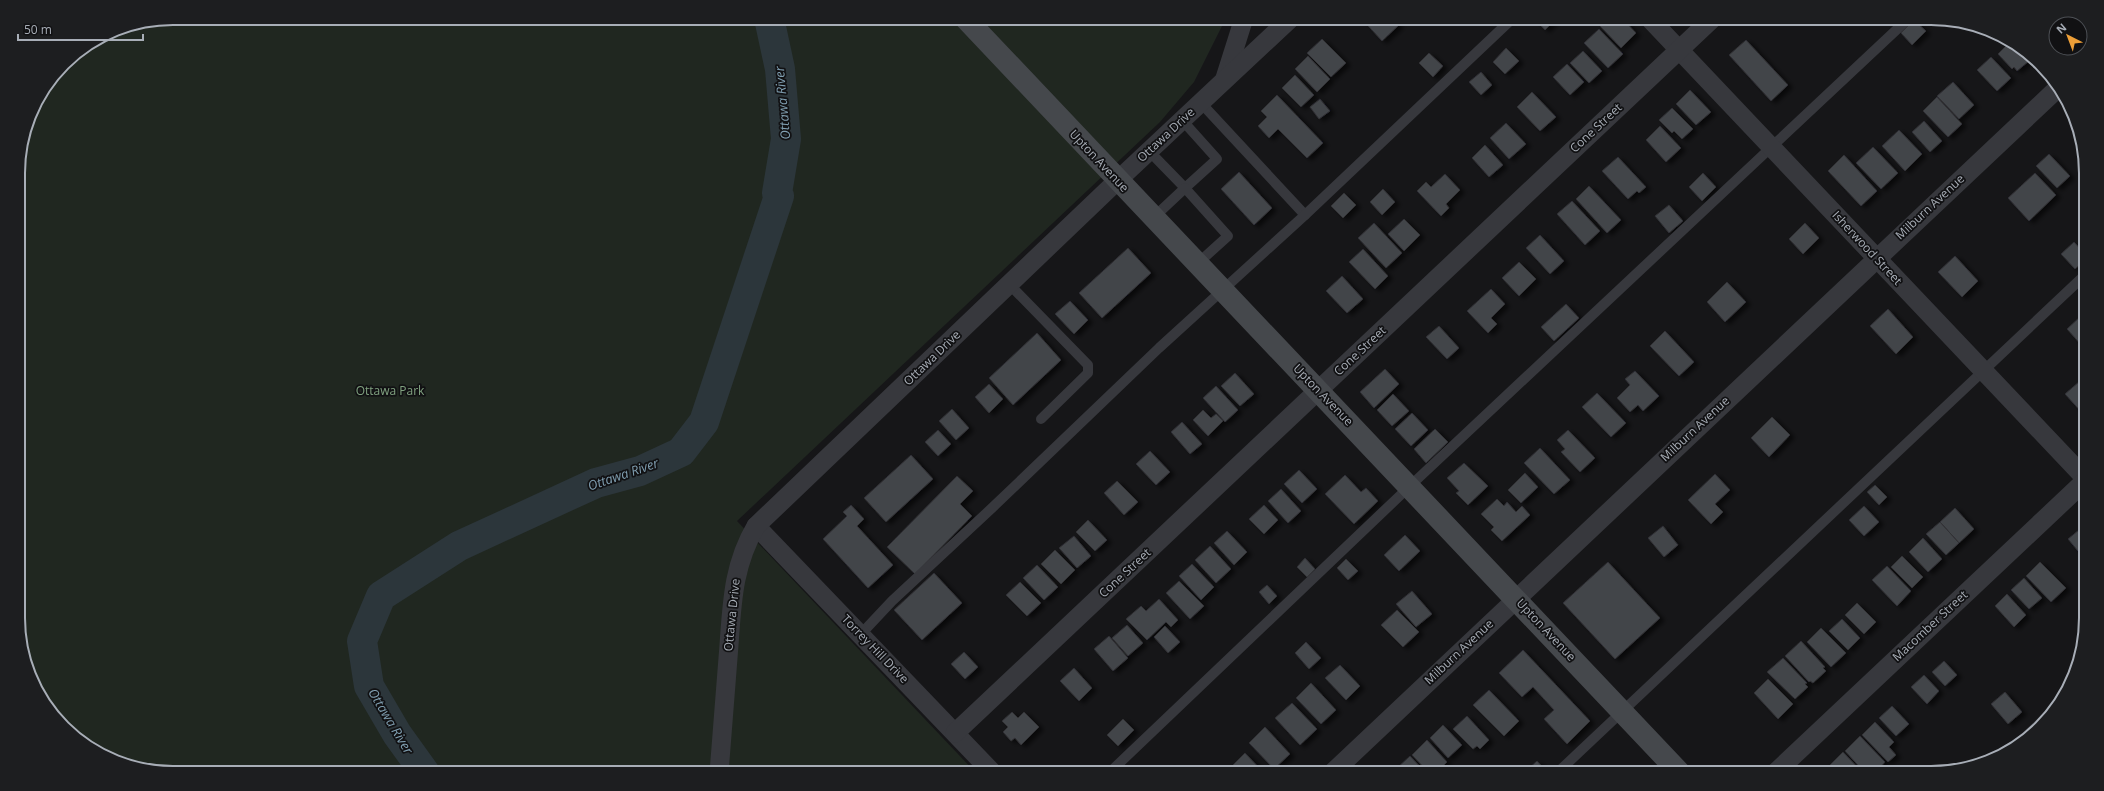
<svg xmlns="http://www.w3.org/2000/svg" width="2104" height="791" font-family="'Open Sans',sans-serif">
  <defs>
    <filter id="shadow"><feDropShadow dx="4.5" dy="2.5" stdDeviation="2" flood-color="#0009"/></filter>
  </defs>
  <rect width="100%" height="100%" fill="#161618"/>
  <polygon fill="#202720" points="173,18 1224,18 1222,26 1194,82 1160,122 737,521 976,773 173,773 123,765 87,747 56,720 34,686 21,648 18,163 34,105 71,57 114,30"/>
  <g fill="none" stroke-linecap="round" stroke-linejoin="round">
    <polyline stroke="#2c363b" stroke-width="30" points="425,773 397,734 369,686 362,641 381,596 459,546 596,483 640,471 681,452 704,422 779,196 777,193 786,139 780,69 769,18"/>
  </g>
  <g fill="#424448" stroke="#303034" filter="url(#shadow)">
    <polygon points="1361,18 1393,18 1399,25 1382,41"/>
    <polygon points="1534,18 1557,18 1545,30"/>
    <polygon points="1607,18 1622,18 1636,33 1621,48 1599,25"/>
    <polygon points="1914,20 1926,31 1912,45 1901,33"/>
    <polygon points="1599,29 1623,54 1608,68 1584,43"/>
    <polygon points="1322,39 1346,63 1331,77 1307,53"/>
    <polygon points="1746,40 1788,85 1771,101 1729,55"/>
    <polygon points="2011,41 2017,44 2027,55 2025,57 2029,61 2017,71 2014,67 2012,69 1998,54"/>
    <polygon points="1506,48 1519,61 1505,74 1493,62"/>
    <polygon points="1583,51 1602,71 1589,83 1570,63"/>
    <polygon points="1429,53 1443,66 1433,77 1419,63"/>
    <polygon points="1308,56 1330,79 1317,92 1295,69"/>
    <polygon points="1991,57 2011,78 1997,91 1977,70"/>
    <polygon points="1567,64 1584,82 1570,95 1553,77"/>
    <polygon points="1481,72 1492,85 1481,95 1469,82"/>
    <polygon points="1295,75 1314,95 1301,107 1282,88"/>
    <polygon points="1953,82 1974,105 1959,119 1937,96"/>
    <polygon points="1690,90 1711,112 1696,125 1676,104"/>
    <polygon points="1532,92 1556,117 1540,131 1517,107"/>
    <polygon points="1277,95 1323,143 1307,158 1278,129 1269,138 1258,126 1267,117 1261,111"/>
    <polygon points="1937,97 1962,124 1948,137 1923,111"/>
    <polygon points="1320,99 1330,111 1319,119 1310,107"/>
    <polygon points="1672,108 1693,129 1682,139 1674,131 1672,133 1659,120"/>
    <polygon points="1924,121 1942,141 1930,152 1912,132"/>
    <polygon points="1506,123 1526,144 1509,159 1490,138"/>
    <polygon points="1660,126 1681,148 1666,162 1646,140"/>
    <polygon points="1899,130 1922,154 1905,171 1882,146"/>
    <polygon points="1485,145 1503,165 1489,177 1472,158"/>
    <polygon points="1873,147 1898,173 1881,189 1856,163"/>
    <polygon points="2049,154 2070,176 2057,188 2036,166"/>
    <polygon points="1844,155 1877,191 1861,206 1828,171"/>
    <polygon points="1618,157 1646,187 1639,193 1637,191 1628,199 1602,171"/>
    <polygon points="1239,172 1272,208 1254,225 1221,189"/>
    <polygon points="1703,173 1716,187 1702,201 1689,187"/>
    <polygon points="2035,173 2056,195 2029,221 2008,198"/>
    <polygon points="1445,174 1460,190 1446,204 1449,208 1441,216 1417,191 1426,182 1431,187"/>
    <polygon points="1589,186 1621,220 1607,233 1576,199"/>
    <polygon points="1383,189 1395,202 1382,215 1370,202"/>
    <polygon points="1344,193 1356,205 1343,218 1331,206"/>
    <polygon points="1572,201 1600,231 1585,245 1557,214"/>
    <polygon points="1669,205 1683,221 1669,233 1655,216"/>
    <polygon points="1404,219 1420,235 1404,251 1388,234"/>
    <polygon points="1374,223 1402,253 1386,268 1358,238"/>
    <polygon points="1805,223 1819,238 1803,254 1789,239"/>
    <polygon points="1540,235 1564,261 1550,274 1526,248"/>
    <polygon points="2074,242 2085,254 2085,260 2075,269 2061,254"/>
    <polygon points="1128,248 1151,273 1102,318 1079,293"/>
    <polygon points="1363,249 1388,276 1375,289 1349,262"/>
    <polygon points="1955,256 1978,281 1962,297 1938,272"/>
    <polygon points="1519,262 1536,279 1519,296 1502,278"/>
    <polygon points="1342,276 1363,299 1347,313 1326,291"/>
    <polygon points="1727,282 1746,302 1725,322 1707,302"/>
    <polygon points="1491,289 1505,304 1491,318 1497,324 1488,333 1467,311"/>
    <polygon points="1070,301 1088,320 1074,334 1055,314"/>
    <polygon points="1566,304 1579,318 1554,341 1541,327"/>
    <polygon points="1888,309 1913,337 1896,354 1870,326"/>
    <polygon points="2081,316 2085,320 2084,348 2067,329"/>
    <polygon points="1439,326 1459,348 1447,359 1426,337"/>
    <polygon points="1665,331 1694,362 1679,376 1650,346"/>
    <polygon points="1037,333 1061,360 1013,405 989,378"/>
    <polygon points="1385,369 1399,384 1374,408 1360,392"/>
    <polygon points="1635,371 1659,396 1643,411 1638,405 1630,412 1617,398 1630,385 1625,379"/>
    <polygon points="1235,373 1254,394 1240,406 1221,386"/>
    <polygon points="2080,381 2085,387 2085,416 2065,394"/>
    <polygon points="989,384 1003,399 989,413 975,397"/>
    <polygon points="1216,386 1238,410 1225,422 1203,398"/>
    <polygon points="1597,393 1626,423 1611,437 1582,407"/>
    <polygon points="1393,394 1409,411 1392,426 1377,410"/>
    <polygon points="952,409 969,428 956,440 939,421"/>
    <polygon points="1203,410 1211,418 1216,414 1223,421 1208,436 1193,420"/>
    <polygon points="1412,413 1428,430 1411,446 1395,429"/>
    <polygon points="1772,417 1790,435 1769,457 1751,438"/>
    <polygon points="1182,422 1202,444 1190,454 1171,432"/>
    <polygon points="1435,429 1448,442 1426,463 1414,449"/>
    <polygon points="938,430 951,444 938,456 925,442"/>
    <polygon points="1568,430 1595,458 1580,472 1561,452 1565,449 1557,440"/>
    <polygon points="1540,448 1570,480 1554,494 1524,463"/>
    <polygon points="1150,451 1170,472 1156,485 1136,464"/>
    <polygon points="911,455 933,479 886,522 864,498"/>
    <polygon points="1464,463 1488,486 1468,505 1456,493 1459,491 1447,478"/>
    <polygon points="1299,470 1317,489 1302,503 1284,484"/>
    <polygon points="1525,473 1538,487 1521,503 1508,490"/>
    <polygon points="1715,474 1730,490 1715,504 1723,512 1711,524 1688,500"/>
    <polygon points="1345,475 1361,492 1366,488 1378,501 1354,524 1325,494"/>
    <polygon points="957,476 973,491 960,504 972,516 915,574 887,547"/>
    <polygon points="1117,481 1138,502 1124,515 1104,493"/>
    <polygon points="1875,485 1887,497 1879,505 1867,492"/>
    <polygon points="1281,489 1301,511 1288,523 1268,501"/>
    <polygon points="1497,499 1504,506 1507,502 1516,512 1522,506 1530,515 1502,541 1491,530 1494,527 1481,514"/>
    <polygon points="851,505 864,519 857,526 893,565 868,588 823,539 847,516 843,512"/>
    <polygon points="1264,505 1278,520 1264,534 1249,519"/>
    <polygon points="1864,506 1879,522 1864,536 1849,520"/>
    <polygon points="1955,508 1974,529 1959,543 1940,522"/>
    <polygon points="1088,520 1107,540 1095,551 1076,532"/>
    <polygon points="1940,522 1959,543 1946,555 1926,534"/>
    <polygon points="2085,525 2086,555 2083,557 2068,539"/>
    <polygon points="1663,526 1678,545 1664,557 1648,538"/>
    <polygon points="1227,531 1247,552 1234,565 1214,543"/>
    <polygon points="1405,535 1420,551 1399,571 1384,555"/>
    <polygon points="1074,536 1091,556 1077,568 1059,548"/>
    <polygon points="1923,538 1942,559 1928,572 1909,552"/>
    <polygon points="1210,546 1231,569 1216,583 1195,560"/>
    <polygon points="1055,550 1075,570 1061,584 1041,564"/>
    <polygon points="1902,556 1923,577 1912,588 1891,567"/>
    <polygon points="1305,558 1315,569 1307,577 1297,567"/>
    <polygon points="1346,559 1358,571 1348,580 1337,568"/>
    <polygon points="1608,562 1660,618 1615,659 1563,603"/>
    <polygon points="2040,562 2066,588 2051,602 2026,576"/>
    <polygon points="1192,564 1214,587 1201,600 1179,576"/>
    <polygon points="1037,565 1058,587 1044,600 1023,578"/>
    <polygon points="1887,566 1911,591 1897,606 1872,580"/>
    <polygon points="934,573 962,603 922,640 894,610"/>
    <polygon points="2024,578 2042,598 2029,609 2011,590"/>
    <polygon points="1179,581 1204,606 1190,619 1166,593"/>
    <polygon points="1020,582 1041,603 1027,616 1006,595"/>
    <polygon points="1267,585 1277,596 1269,604 1259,592"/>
    <polygon points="1412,591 1432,614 1416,627 1396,604"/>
    <polygon points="2007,594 2026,615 2014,627 1995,606"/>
    <polygon points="1159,599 1178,620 1171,627 1166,622 1147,640 1126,619 1141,606 1146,611"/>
    <polygon points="1857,603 1876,622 1864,634 1845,615"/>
    <polygon points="1397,610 1419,632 1403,647 1381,625"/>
    <polygon points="1842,619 1860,638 1848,650 1829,631"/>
    <polygon points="1127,625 1143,643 1128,656 1112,638"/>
    <polygon points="1165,626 1180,642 1168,653 1154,637"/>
    <polygon points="1821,628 1846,653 1831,667 1807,642"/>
    <polygon points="1109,636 1128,658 1113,671 1094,649"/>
    <polygon points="1801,641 1825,667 1823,668 1826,671 1813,683 1810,681 1809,682 1785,656"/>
    <polygon points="1306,642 1321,658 1309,669 1295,653"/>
    <polygon points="1523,650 1590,721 1567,744 1544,719 1554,710 1533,687 1522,697 1499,673"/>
    <polygon points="964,652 978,667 965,679 951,664"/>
    <polygon points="1783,658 1807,683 1805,684 1808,687 1795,699 1767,672"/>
    <polygon points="1944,661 1957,675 1945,686 1932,672"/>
    <polygon points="1340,665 1360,686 1346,700 1325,678"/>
    <polygon points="1074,668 1092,688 1079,701 1060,681"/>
    <polygon points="1924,675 1939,691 1927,704 1911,687"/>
    <polygon points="1768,679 1793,704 1778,719 1754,693"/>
    <polygon points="1311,683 1336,710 1321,724 1296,698"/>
    <polygon points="1489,690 1519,721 1504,736 1473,705"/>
    <polygon points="2005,692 2022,712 2008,724 1991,704"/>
    <polygon points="1292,703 1317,729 1300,745 1275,718"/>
    <polygon points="1892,706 1909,724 1896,736 1879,718"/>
    <polygon points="1012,712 1018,718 1024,712 1039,727 1021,745 1015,738 1011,741 1003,732 1008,727 1002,721"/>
    <polygon points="1467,716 1489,740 1480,749 1477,746 1473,749 1453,729"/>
    <polygon points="1123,719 1134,730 1118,746 1107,735"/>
    <polygon points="1875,722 1894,742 1889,747 1896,755 1888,762 1862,735"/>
    <polygon points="1443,725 1462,745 1448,758 1430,738"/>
    <polygon points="1265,727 1290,754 1274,769 1249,743"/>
    <polygon points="1860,736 1885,762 1875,773 1865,773 1845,751"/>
    <polygon points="1427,740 1447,762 1436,773 1429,773 1412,755"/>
    <polygon points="1843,752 1863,773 1838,773 1830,765"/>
    <polygon points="1245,753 1264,773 1232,773 1229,769"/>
    <polygon points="1410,756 1426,773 1398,773 1395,770"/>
    <polygon points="1537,761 1548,773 1526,773 1525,772"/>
    <polygon points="1170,765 1177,773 1161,773"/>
    <polygon points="1632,767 1638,773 1626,773"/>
  </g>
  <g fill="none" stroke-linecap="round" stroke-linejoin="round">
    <g stroke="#37383d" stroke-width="10">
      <polyline points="1201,103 1305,215"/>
      <polyline points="1149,151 1185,188 1217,159 1182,120"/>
      <polyline points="1153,218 1185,188 1228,236 1197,264"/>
      <polyline points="1009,284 1088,365 1088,373 1041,419"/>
      <polyline points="861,634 892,601 993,507 1159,348 1305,215 1513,18"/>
      <polyline points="2017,745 2056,708"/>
      <polyline points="1109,773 1410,486 1909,18"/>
      <polyline points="1557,773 2085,275"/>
    </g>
    <g stroke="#37383d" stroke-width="19">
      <polyline points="1649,18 2086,479"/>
      <polyline points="1225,78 1244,18"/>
      <polyline points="756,526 993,773"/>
      <polyline points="955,733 1713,18"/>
      <path d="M 719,773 C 722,735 725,696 728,658 C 732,610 731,568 756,526 L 1117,181 L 1291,18"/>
      <polyline points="1332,773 2059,87"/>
      <polyline points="1775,773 2086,480"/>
    </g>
    <polyline stroke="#45484c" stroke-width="22" points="965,18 1680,773"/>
  </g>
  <g text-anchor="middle" stroke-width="3.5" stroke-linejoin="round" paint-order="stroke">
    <g font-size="12" fill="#a8aeb7" stroke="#111113">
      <text transform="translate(1596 128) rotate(-43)" y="4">Cone Street</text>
      <text transform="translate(1166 135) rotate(-43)" y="4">Ottawa Drive</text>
      <text transform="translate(1099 161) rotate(47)" y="4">Upton Avenue</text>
      <text transform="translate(1930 207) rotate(-43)" y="4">Milburn Avenue</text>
      <text transform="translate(1867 248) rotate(47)" y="4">Isherwood Street</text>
      <text transform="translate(1360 351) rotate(-43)" y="4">Cone Street</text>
      <text transform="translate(932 358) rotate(-44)" y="4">Ottawa Drive</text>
      <text transform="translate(1323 395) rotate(46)" y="4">Upton Avenue</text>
      <text transform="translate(1695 429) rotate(-43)" y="4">Milburn Avenue</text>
      <text transform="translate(1125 573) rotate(-43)" y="4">Cone Street</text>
      <text transform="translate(732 615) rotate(-84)" y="4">Ottawa Drive</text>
      <text transform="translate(1930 626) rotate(-43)" y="4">Macomber Street</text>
      <text transform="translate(1546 630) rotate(47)" y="4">Upton Avenue</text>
      <text transform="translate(875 649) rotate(46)" y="4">Torrey Hill Drive</text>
      <text transform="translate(1459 652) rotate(-43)" y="4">Milburn Avenue</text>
    </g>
    <g font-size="12" fill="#81a280" stroke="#111113">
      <text x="390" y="395">Ottawa Park</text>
    </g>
    <g font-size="13" font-style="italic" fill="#809fb1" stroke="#111113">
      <text transform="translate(782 103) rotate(-95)" y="5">Ottawa River</text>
      <text transform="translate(623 474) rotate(-19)" y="5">Ottawa River</text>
      <text transform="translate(391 721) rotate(59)" y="5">Ottawa River</text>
    </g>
  </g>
  <path d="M0 0H2104V791H0ZM173 25H1931A148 148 0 0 1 2079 173V618A148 148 0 0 1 1931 766H173A148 148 0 0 1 25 618V173A148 148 0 0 1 173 25Z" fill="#1d1e20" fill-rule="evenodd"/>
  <path fill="none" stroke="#a8aeb7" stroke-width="2" d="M173 25H1931A148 148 0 0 1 2079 173V618A148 148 0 0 1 1931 766H173A148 148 0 0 1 25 618V173A148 148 0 0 1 173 25Z"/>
  <g transform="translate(2068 36) rotate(318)"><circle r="19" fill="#111113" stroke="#4d5055"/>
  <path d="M0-3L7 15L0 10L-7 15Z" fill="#ed9f38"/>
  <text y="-6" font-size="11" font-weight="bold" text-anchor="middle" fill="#a8aeb7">N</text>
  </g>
  <path d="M18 34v6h125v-6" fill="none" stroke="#a8aeb7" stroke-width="2"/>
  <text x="24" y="34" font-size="12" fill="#a8aeb7" stroke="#111113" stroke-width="3" paint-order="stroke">50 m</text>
</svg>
